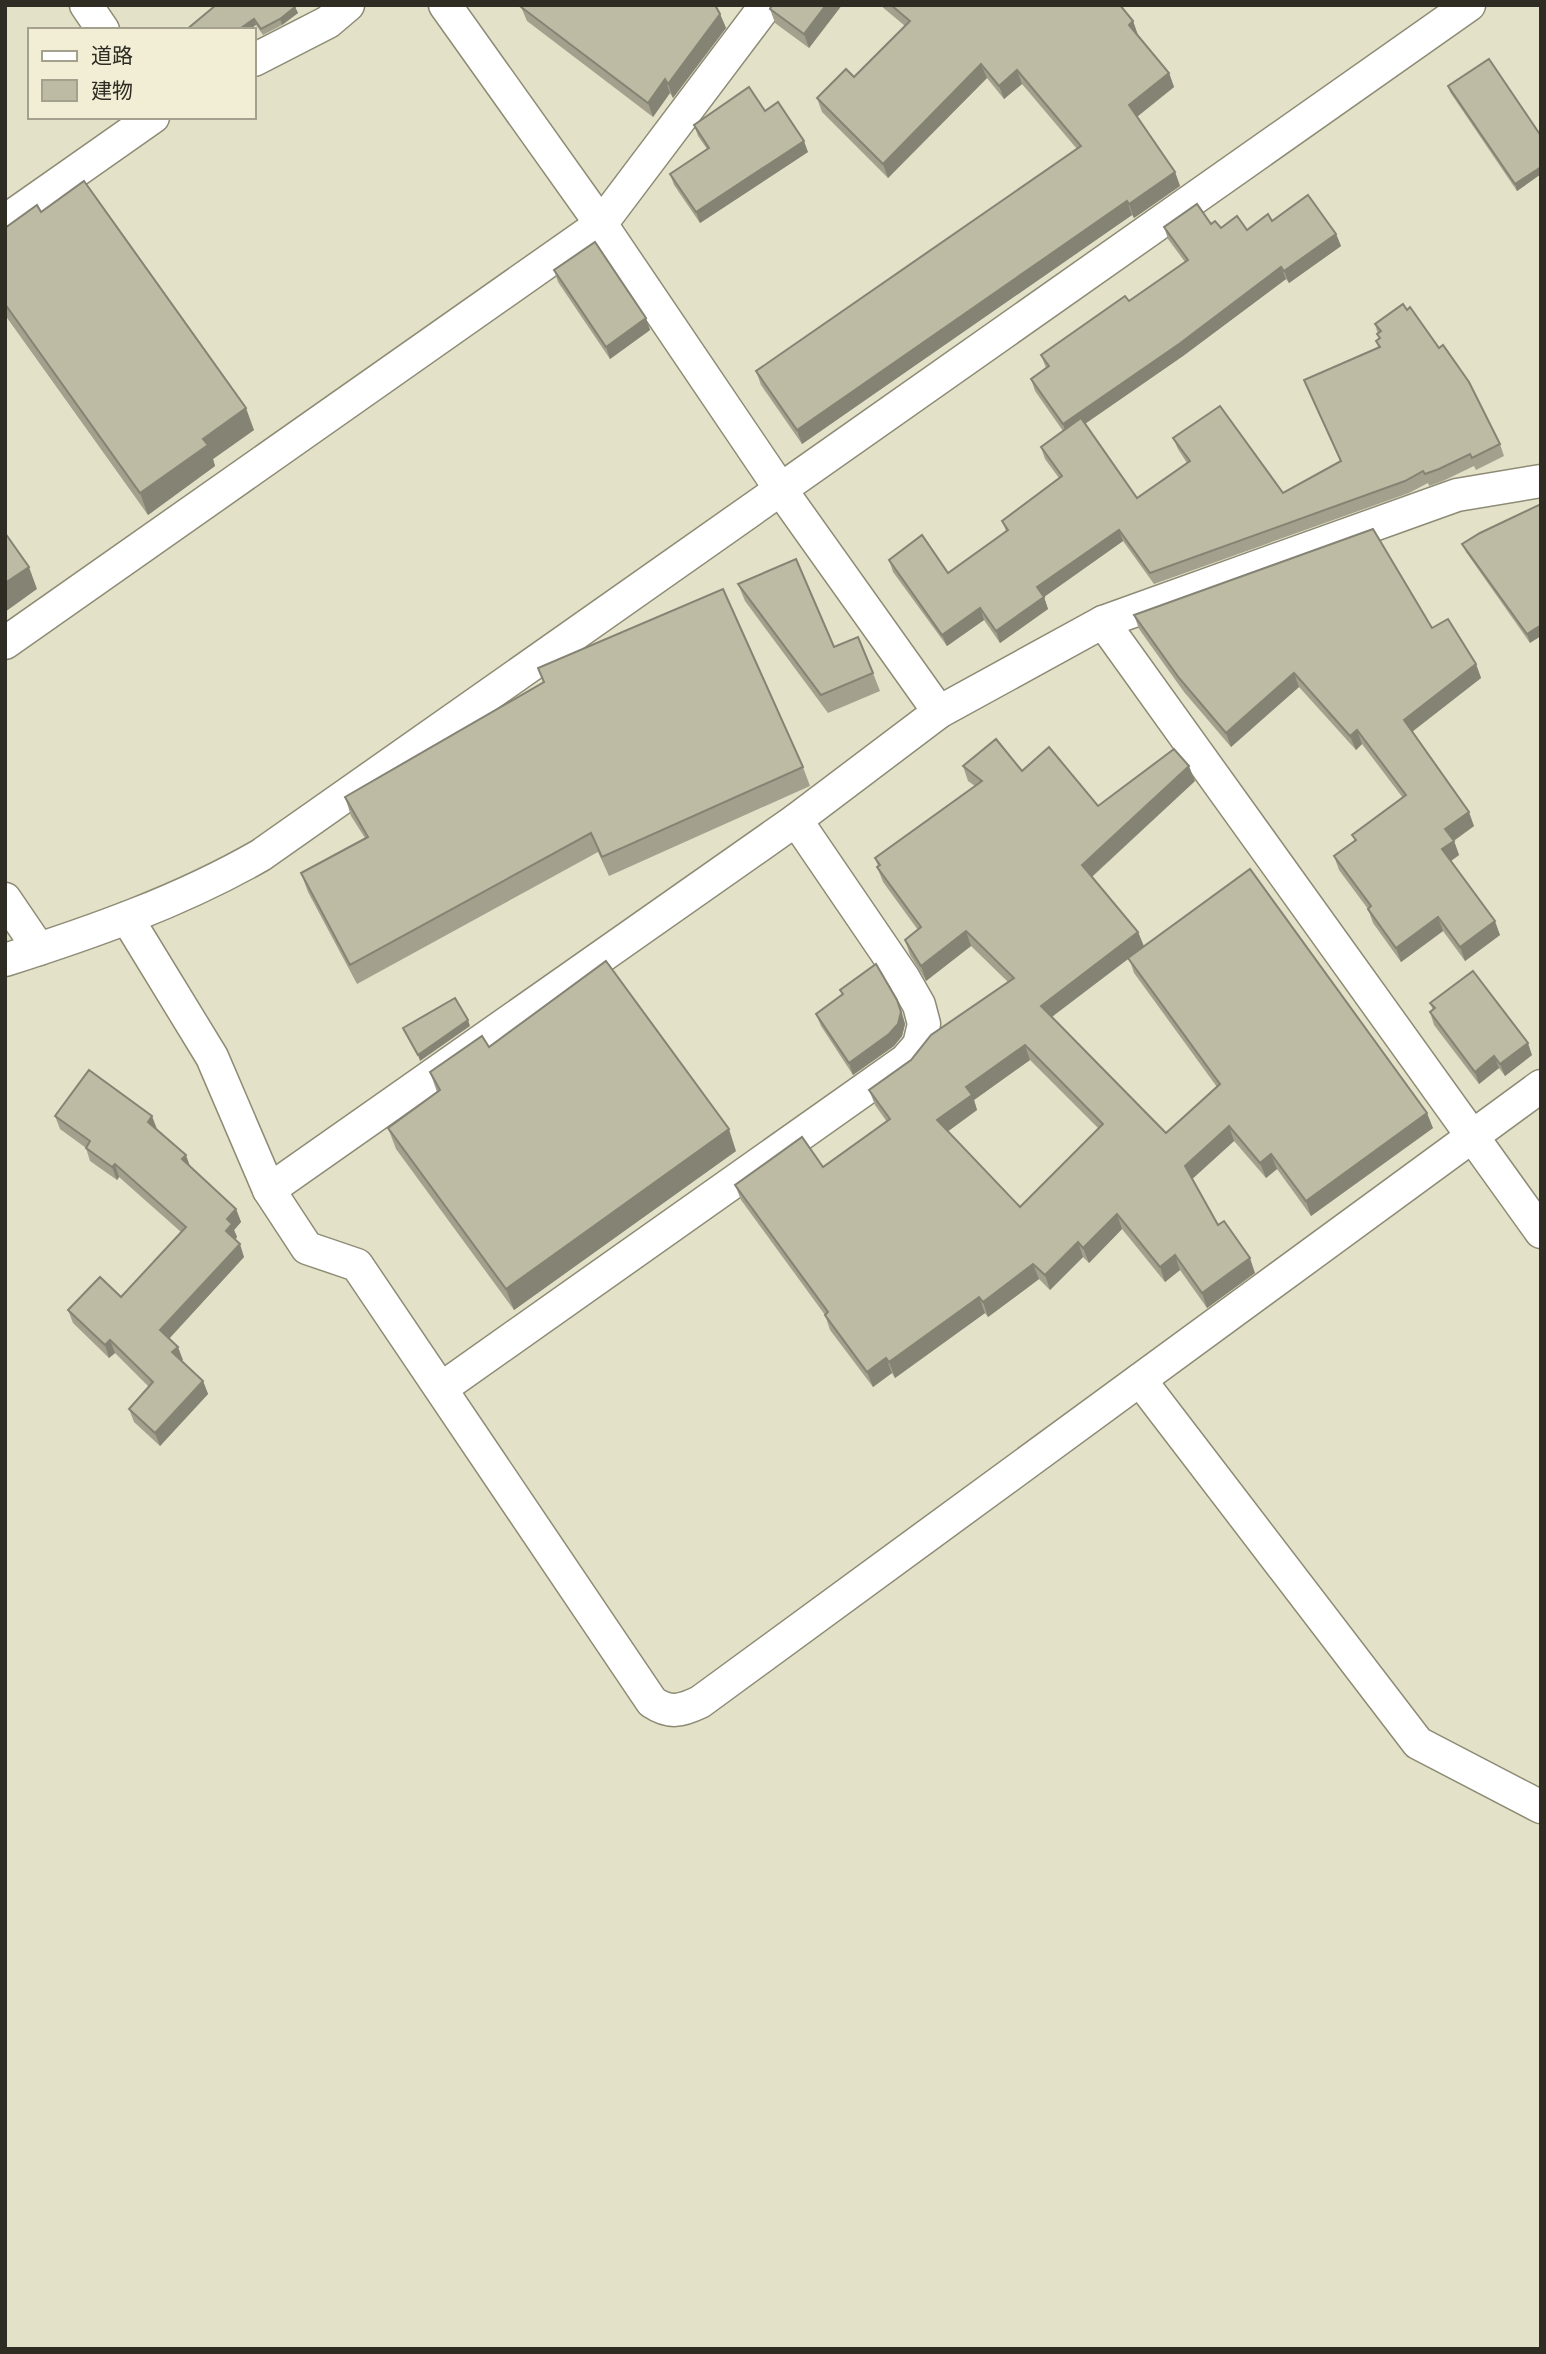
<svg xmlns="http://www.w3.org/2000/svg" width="1546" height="2354" font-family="'Alegreya Sans','Noto Sans JP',sans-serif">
  <rect width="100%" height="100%" fill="#e4e1c9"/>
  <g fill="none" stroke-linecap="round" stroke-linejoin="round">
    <g stroke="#8e8b75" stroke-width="35">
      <g id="minor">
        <polyline points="86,5 103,30"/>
        <polyline points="445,5 601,224 781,490 939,712"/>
        <polyline points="254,60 328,22 348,5"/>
        <polyline points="5,221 153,117"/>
        <polyline points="1103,622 1541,1232"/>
        <polyline points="5,643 601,224 766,5"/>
        <polyline points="5,899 39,949"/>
        <path d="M 127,918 L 212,1057 L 269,1190 L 307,1248 L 357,1265 L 652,1702 C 670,1714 681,1711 700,1702 L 1541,1086"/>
        <path d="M 5,960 C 93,932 181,901 261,855 L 1469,5"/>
        <polyline points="269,1190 796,820"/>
        <polyline points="1140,1380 1418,1743 1541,1807"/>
        <polyline points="442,1388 906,1060 919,1045 924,1024 919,1005 903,977 796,820 939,712 1103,622 1457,495 1541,481"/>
      </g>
    </g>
    <use href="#minor" stroke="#fff" stroke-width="32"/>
  </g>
  <g fill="#a3a18d" fill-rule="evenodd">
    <polygon points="842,5 809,48 775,23 770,9"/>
    <polygon points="880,5 1120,5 1133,21 1138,36 1169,73 1174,87 1137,117 1175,172 1180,186 1134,218 1132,215 802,444 761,385 756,371 1077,149 1022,84 1004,99 987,78 888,178 822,112 817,98 854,77 905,26"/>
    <polygon points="295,7 298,13 282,25 263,35 256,25 186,30"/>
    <polygon points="521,7 720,14 726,28 673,98 670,93 653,117 527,21"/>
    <polygon points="1448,86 1541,136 1541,174 1517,191 1450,92"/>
    <polygon points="765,111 808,152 700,223 674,185 670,174 707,149 698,136 694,125"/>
    <polygon points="41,212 254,430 213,459 215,466 148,515 5,315 5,228"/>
    <polygon points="1272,221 1336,234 1341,246 1289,283 1286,279 1183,356 1085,424 1137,498 1187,463 1178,449 1173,438 1283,493 1341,462 1304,380 1378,347 1376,341 1379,338 1375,324 1500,444 1504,456 1476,470 1474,466 1443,481 1429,486 1428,483 1409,493 1154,584 1123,541 1044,597 1048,609 1000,643 984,620 947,646 893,572 889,560 948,573 1006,531 1002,521 1059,478 1045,459 1041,447 1063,431 1035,391 1031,379 1046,368 1041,355 1129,301 1185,262 1168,239 1164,227 1211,224 1221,228 1247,230"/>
    <polygon points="554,270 646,318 650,330 610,359 558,282"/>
    <polygon points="1541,504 1530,643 1466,552 1462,544"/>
    <polygon points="738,584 873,673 880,691 828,713 745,601"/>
    <polygon points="1134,615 1432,628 1476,664 1481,678 1412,732 1474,826 1454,841 1459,855 1451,861 1500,935 1465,961 1443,931 1401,962 1373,923 1368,909 1339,870 1334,856 1355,841 1352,835 1403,798 1362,744 1356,750 1299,687 1231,747 1184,692 1139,629"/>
    <polygon points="538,668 803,767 810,786 609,876 598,852 357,984 308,892 301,873 365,838 351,816 345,797 544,682"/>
    <path d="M 963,766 L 1022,771 L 1098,806 L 1195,781 L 1092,877 L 1138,932 L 1144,946 L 1433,1128 L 1311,1216 L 1277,1169 L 1266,1178 L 1234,1141 L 1192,1179 L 1218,1225 L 1255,1273 L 1207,1308 L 1180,1270 L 1165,1282 L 1122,1229 L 1089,1263 L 1083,1257 L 1050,1290 L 1039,1279 L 988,1317 L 985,1313 L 895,1378 L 892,1373 L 873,1387 L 830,1330 L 825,1315 L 741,1200 L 735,1185 L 823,1167 L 887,1122 L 875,1105 L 869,1090 L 911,1060 L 1008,982 L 971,946 L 926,981 L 910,955 L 905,940 L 918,930 L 883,882 L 877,867 L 878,866 L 875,858 L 975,786 L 968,781 ZM 1129,958 L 1134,973 L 1217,1087 L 1166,1133 L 1052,1017 ZM 1030,1060 L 1099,1129 L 1020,1207 L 948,1131 L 977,1110 L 974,1100 Z"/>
    <polygon points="840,990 902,1012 905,1024 902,1036 894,1046 853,1075 821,1026 816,1014 842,995"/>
    <polygon points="1430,1003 1532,1055 1505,1076 1499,1068 1479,1084 1434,1025 1430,1012 1433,1010"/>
    <polygon points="489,1047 736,1151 514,1310 396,1149 388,1128 437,1092 430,1072"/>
    <polygon points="55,1116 157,1129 190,1166 236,1209 241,1222 234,1230 237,1237 235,1240 244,1257 169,1339 178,1347 182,1361 203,1381 208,1394 160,1446 134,1422 129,1409 149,1387 115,1353 109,1358 73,1323 68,1310 121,1297 181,1232 119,1177 117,1180 90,1161 86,1148 60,1129"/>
  </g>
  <g fill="#858373">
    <polygon points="826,5 842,5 809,48 804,34"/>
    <polygon points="295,7 298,13 282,25 280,19"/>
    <polygon points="720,14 726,28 673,98 668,84"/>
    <polygon points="254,19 256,25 249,30 238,30"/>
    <polygon points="1133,21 1138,35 1134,39 1129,25"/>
    <polygon points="981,64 987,78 888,178 883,164"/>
    <polygon points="1017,70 1022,84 1004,99 999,86"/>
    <polygon points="1169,73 1174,87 1134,119 1129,105"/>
    <polygon points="665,79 670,93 653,117 648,103"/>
    <polygon points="804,141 808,152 700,223 696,212"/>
    <polygon points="1541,167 1541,174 1517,191 1515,184"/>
    <polygon points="1175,172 1180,186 1134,218 1129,204"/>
    <polygon points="1127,201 1132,215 802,444 797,430"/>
    <polygon points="1336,234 1341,246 1289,283 1284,271"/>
    <polygon points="1281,267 1286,279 1183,356 1067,436 1063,424"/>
    <polygon points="646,318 650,330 610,359 606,347"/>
    <polygon points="246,408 254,430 213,459 215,466 148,515 140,493 203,439"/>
    <polygon points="1119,530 1123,541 1041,599 1037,587"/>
    <polygon points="29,567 37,589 5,612 5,583"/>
    <polygon points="1044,597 1048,609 1000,643 996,631"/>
    <polygon points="980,608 984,620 947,646 942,635"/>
    <polygon points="1541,625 1541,636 1530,643 1527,634"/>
    <polygon points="1476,664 1481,678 1409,734 1404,720"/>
    <polygon points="1294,673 1299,687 1231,747 1226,733"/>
    <polygon points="1357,730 1362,744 1356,750 1350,736"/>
    <polygon points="1189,766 1195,781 1088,880 1082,865"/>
    <polygon points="1469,812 1474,826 1450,843 1445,829"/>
    <polygon points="1454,841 1459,855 1448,863 1442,849"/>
    <polygon points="1438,917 1443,931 1401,962 1396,948"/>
    <polygon points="1495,921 1500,935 1465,961 1460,947"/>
    <polygon points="966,931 971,946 926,981 921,966"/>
    <polygon points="1138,932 1144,947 1046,1021 1041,1006"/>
    <polygon points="897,1000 905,1024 902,1036 894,1046 853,1075 849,1063"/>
    <polygon points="468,1020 470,1026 420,1061 418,1055"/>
    <polygon points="1528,1043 1532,1055 1505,1076 1500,1064"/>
    <polygon points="1025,1045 1030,1060 974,1100 977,1110 943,1135 937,1120 966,1087"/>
    <polygon points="1494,1056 1499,1068 1479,1084 1475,1072"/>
    <polygon points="1427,1113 1433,1128 1311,1216 1306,1201"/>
    <polygon points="152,1116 157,1129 148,1122"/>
    <polygon points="1229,1126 1234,1141 1190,1181 1185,1166"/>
    <polygon points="729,1129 736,1151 514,1310 506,1289"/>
    <polygon points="1271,1154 1277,1169 1266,1178 1260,1163"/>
    <polygon points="186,1155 191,1169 182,1159"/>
    <polygon points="115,1164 119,1177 117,1180 112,1167"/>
    <polygon points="236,1209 241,1222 234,1230 237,1237 231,1245 226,1231 227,1219"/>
    <polygon points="1117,1214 1122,1229 1089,1263 1083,1248"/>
    <polygon points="1078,1242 1083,1257 1050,1290 1045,1275"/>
    <polygon points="240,1244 244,1257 165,1343 160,1330"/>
    <polygon points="1175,1255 1180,1270 1165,1282 1160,1267"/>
    <polygon points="1250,1258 1255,1273 1207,1308 1202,1293"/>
    <polygon points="1033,1264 1039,1279 988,1317 983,1302"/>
    <polygon points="979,1297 985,1313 895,1378 889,1362"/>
    <polygon points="110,1340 115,1353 109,1358 105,1345"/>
    <polygon points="178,1347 183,1360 177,1365 172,1352"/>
    <polygon points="886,1358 892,1373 873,1387 867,1372"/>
    <polygon points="203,1381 208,1394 160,1446 155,1433"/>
  </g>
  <g fill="#bebba4" stroke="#858373" stroke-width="2" fill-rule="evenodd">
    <polygon points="216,5 294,5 295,7 280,19 261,29 254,19 238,30 186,30"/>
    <polygon points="523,5 715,5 720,14 668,84 665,79 648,103 521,7"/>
    <polygon points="772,5 826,5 804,34 770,9"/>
    <polygon points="891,5 1120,5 1133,21 1129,25 1169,73 1129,105 1175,172 1129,204 1127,201 797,430 756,371 1081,146 1017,70 999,86 981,64 883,164 817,98 846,69 854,77 910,21"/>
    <polygon points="1489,59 1541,136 1541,167 1515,184 1448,86"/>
    <polygon points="749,87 765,111 778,102 804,141 696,212 670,174 709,148 694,125"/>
    <polygon points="84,181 246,408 203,439 208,445 140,493 5,304 5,228 37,205 41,212"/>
    <polygon points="1308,195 1336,234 1284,271 1281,267 1179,344 1063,424 1031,379 1049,366 1041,355 1125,296 1129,301 1188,260 1164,227 1197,204 1211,224 1215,221 1221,228 1237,216 1247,230 1268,214 1272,221"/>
    <polygon points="595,242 646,318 606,347 554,270"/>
    <polygon points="1403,304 1407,310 1410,307 1439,348 1443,345 1469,382 1500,444 1472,458 1470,454 1439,469 1425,474 1423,471 1405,481 1150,573 1119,530 1037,587 1044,597 996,631 980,608 942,635 889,560 922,535 948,573 1008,530 1002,521 1062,476 1041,447 1081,418 1137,498 1190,461 1173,438 1220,406 1283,493 1341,461 1304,380 1380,347 1376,341 1380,338 1377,334 1381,331 1375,324"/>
    <polygon points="1541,504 1541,625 1527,634 1462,544 1480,533"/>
    <polygon points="1373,529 1432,628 1448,619 1476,664 1404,720 1469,812 1445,829 1454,841 1442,849 1495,921 1460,947 1438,917 1396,948 1368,909 1371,906 1334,856 1356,840 1352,835 1406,795 1357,730 1350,736 1294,673 1226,733 1179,678 1134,615"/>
    <polygon points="5,533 29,567 5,583"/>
    <polygon points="796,559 834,647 858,637 873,673 821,695 738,584"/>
    <polygon points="723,589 803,767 602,857 591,833 350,965 301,873 368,837 345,797 544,682 538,668"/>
    <path d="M 996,739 L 1022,771 L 1049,747 L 1098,806 L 1174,749 L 1189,766 L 1082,865 L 1138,932 L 1041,1006 L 1166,1133 L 1220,1084 L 1128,958 L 1250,869 L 1427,1113 L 1306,1201 L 1271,1154 L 1260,1163 L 1229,1126 L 1185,1166 L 1218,1225 L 1224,1221 L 1250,1258 L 1202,1293 L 1175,1255 L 1160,1267 L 1117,1214 L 1083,1248 L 1078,1242 L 1045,1275 L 1033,1264 L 983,1302 L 979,1297 L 889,1362 L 886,1358 L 867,1372 L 825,1315 L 828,1312 L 735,1185 L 802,1137 L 823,1167 L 890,1119 L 869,1090 L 911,1060 L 931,1035 L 1014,978 L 966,931 L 921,966 L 905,940 L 921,927 L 877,867 L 880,865 L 875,858 L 982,781 L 963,766 ZM 1025,1045 L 1103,1124 L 1020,1207 L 937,1120 L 972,1095 L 966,1087 Z"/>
    <polygon points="606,961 729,1129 506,1289 388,1128 440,1090 430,1072 482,1036 489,1047"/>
    <polygon points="876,964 897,1000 901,1012 898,1024 889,1034 849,1063 816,1014 843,994 840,990"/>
    <polygon points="1473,971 1528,1043 1500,1064 1494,1056 1475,1072 1430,1012 1435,1008 1430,1003"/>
    <polygon points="455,998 468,1020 418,1055 403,1028"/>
    <polygon points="89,1070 152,1116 148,1122 186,1155 182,1159 236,1209 227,1219 232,1224 226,1231 240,1244 160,1330 178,1347 172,1352 203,1381 155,1433 129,1409 153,1382 110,1340 105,1345 68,1310 100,1277 121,1297 186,1227 115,1164 112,1167 86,1148 90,1141 55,1116"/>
  </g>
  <rect width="1546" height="2354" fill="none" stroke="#2e2c23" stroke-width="14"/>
  <rect x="28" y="28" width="228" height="91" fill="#f2eed6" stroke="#a4a08e" stroke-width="2"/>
  <rect x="42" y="51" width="35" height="10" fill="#ffffff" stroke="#a4a08e" stroke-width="2"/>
  <text x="91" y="63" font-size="21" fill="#2e2c23">道路</text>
  <rect x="42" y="80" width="35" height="21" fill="#bebba4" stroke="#a4a08e" stroke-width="2"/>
  <text x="91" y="98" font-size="21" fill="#2e2c23">建物</text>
</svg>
